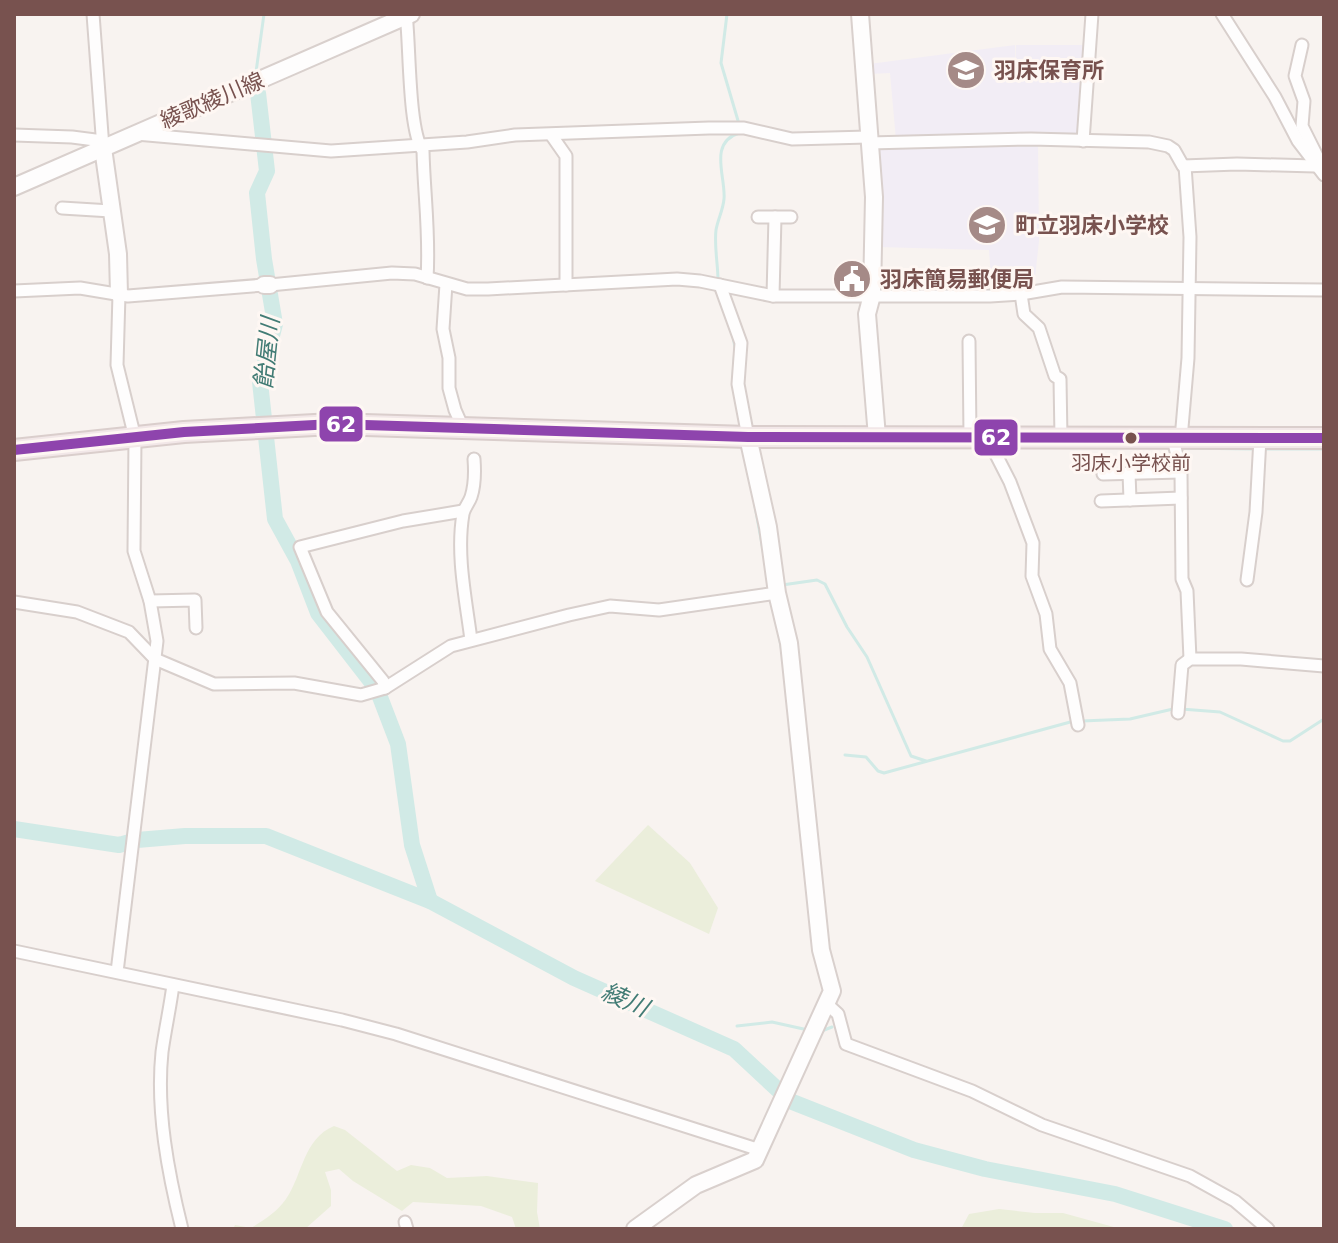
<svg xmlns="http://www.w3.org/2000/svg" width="1338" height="1243" font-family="'DejaVu Sans','Noto Sans JP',sans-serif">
  <rect width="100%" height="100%" fill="#f8f3f0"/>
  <g fill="#f2edf5">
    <polygon points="1015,45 1015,75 1016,45 1087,45 1081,136 896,140 890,73 870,74 869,64"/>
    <polygon points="1038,143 1039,241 1034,287 992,292 989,250 877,247 875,146"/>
  </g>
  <g fill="#ebeedb">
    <polygon points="648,825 690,863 718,908 709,934 595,881"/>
    <path d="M 334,1126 L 345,1130 L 397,1171 L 411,1165 L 430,1168 L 447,1178 L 487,1176 L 538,1183 L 537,1212 L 540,1229 L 516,1229 L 512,1217 L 481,1206 L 413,1202 L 402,1211 L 353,1181 L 339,1169 L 325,1172 L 331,1190 L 331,1206 L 305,1229 L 233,1229 L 235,1225 L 251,1228 C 264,1220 277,1212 286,1199 C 303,1174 303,1139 334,1126 Z"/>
    <polygon points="999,1209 1035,1213 1063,1213 1121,1229 961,1229 969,1214"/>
  </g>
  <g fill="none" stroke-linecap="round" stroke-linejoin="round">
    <g stroke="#d1eae6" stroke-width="3">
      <polyline points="727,14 721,63 739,124"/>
      <polyline points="256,72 264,14"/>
      <path d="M 718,280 C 718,264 714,246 716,230 C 718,219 723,210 724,199 C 726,177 708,143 739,133"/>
      <polyline points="733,336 735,348 733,376"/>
      <polyline points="1181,448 1256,449"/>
      <polyline points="1264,449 1324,449"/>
      <polyline points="755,506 765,561"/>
      <polyline points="782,585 817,580 825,584 847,627 867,657 911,756 926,761"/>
      <polyline points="779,635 782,652"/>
      <polyline points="1181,709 1220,712 1283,741 1290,741 1324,719"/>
      <polyline points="1082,721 1130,719 1173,709"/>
      <polyline points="845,755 866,757 878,771 884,773 1074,721"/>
      <polyline points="737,1026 772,1022 808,1030"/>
      <polyline points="819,1032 832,1027"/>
    </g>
    <g stroke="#d1eae6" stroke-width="16">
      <polyline points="258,93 267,171 257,193 264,259 275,324 260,382 275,519 298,561 318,613 373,684"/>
      <polyline points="380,697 398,744 412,845 430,901"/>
      <polyline points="14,829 119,845 137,840 185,836 266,836 430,901 574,978 734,1049 790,1101 914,1150 985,1169 1115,1194 1225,1229"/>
    </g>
    <g stroke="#d8cfcc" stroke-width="15">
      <g id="street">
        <polyline points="93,14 103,148"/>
        <path d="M 406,14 C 410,44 408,130 423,151 C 424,194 430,235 427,278"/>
        <polyline points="1222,14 1275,97 1298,141 1324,175"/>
        <polyline points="1302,45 1295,76 1304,101 1302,126 1317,156"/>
        <polyline points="136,134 331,151 467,142 515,135 709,128 744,128 792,139 868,137"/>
        <polyline points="14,135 72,137 103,141"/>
        <polyline points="552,136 566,156 566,285"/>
        <polyline points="1083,141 1092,14"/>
        <polyline points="869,143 1031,139 1149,142 1168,146 1174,150 1183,166 1237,164 1315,166 1324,162"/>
        <polyline points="62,208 111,211"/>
        <polyline points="758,217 791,217"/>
        <polyline points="446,284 443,329 449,358 449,388 455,410 463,428"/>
        <polyline points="270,285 392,273 415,274 467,289 488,289 677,279 700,281 773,296 990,296 1021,294 1062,287 1324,290"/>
        <polyline points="720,285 741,343 738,384 748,437"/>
        <polyline points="14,291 80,288 128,296 264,285"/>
        <polyline points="1021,294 1024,314 1039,328 1055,376 1060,379 1061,438"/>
        <polyline points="773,296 775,217"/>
        <polyline points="969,341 970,437"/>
        <polyline points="987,437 1010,482 1033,543 1032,576 1046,614 1050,649 1070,683 1078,725"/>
        <polyline points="1173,439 1181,472 1182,579 1187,591 1190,659"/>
        <polyline points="1181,439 1188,358 1190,237 1185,166"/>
        <polyline points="1129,473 1130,500"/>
        <polyline points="1103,474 1181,472"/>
        <polyline points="1101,501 1181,498"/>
        <polyline points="1247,580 1256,512 1260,438"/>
        <polyline points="150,601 195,600 196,628"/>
        <polyline points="14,602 77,612 129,632 155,659 214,684 294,683 361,695 385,688 451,646 569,615 610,606 659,610 777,593"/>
        <path d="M 471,640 C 466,600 456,555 463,514 C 464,508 469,503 471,497 C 475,485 475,472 474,459"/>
        <polyline points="385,688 383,681 327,612 300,547 403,521 463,511"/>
        <polyline points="1178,713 1182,665 1190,659 1241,659 1324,666"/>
        <polyline points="14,951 342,1020 396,1034 760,1150"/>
        <polyline points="117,972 157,641 150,601 134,551 135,438 117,365 119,294"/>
        <path d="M 173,985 C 170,1008 165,1030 162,1052 C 156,1110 168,1173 182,1229"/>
        <polyline points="827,1004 838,1014 846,1044 972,1091 1042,1125 1190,1176 1235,1201 1268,1229"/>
        <polyline points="405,1222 407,1229"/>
      </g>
    </g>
    <g stroke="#d9d0cd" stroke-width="20">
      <g id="secondary">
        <polyline points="860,14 874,197 872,295 867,314 877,437"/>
        <polyline points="103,148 118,254 119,294"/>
        <polyline points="14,187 411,14"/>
        <polyline points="264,285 270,285"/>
        <polyline points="635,1229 696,1185 755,1160 832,991 821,950 789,643 777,593 768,527 748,437"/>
      </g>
    </g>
    <g stroke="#dacecc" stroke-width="24">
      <polyline id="highway" points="14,450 184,432 333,424 748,437 1324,438"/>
    </g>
    <use href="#street" stroke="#fefdfd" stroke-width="11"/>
    <use href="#secondary" stroke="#fefdfd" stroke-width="16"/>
    <use href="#highway" stroke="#f2e7e8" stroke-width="20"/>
    <g stroke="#fef7f3" stroke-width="16">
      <polyline id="bus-1" points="14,450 184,432 333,424 748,437 1324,438"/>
    </g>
    <use href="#bus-1" stroke="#8e44ad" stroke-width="10"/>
  </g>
  <defs>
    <g id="school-disc" transform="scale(2)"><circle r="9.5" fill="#a58a87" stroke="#fef7f3"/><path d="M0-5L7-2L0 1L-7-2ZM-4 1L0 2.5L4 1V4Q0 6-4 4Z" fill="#fff"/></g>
    <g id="civic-disc" transform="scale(2)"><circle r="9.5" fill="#a58a87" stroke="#fef7f3"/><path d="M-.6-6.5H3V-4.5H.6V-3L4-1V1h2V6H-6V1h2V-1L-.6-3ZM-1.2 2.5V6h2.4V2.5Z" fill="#fff"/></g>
  </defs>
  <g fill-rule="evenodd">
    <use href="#school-disc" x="966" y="70"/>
    <use href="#school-disc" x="987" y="225"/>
    <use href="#civic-disc" x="852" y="279"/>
  </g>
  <circle fill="#78524f" stroke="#fef7f3" stroke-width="3" cx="1131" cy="438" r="7"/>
  <g text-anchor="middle" stroke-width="6" stroke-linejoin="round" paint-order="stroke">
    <g font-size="20" fill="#78524f" stroke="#fef7f3">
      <text x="1131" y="470">羽床小学校前</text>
    </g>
    <g font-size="22" font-weight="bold" fill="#78524f" stroke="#fef7f3" text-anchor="start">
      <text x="994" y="78">羽床保育所</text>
      <text x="1015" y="233">町立羽床小学校</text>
      <text x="880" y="287">羽床簡易郵便局</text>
    </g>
    <g font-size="22" fill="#78524f" stroke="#fef7f3">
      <text transform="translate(212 100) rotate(-23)" y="8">綾歌綾川線</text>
    </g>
    <g font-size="24" font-style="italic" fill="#427c75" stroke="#fef7f3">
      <text transform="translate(267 353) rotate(-84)" y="8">飴屋川</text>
      <text transform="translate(625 1000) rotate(24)" y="8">綾川</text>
    </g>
  </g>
  <g stroke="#fef7f3" stroke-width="3">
    <rect x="318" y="405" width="46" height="38" rx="8" fill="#8e44ad"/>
    <rect x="973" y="418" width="46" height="39" rx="8" fill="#8e44ad"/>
  </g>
  <g font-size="22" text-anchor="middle" font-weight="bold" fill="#fff">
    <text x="341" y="432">62</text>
    <text x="996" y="445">62</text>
  </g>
  <rect width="1338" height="1243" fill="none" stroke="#78524f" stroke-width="32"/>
</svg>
